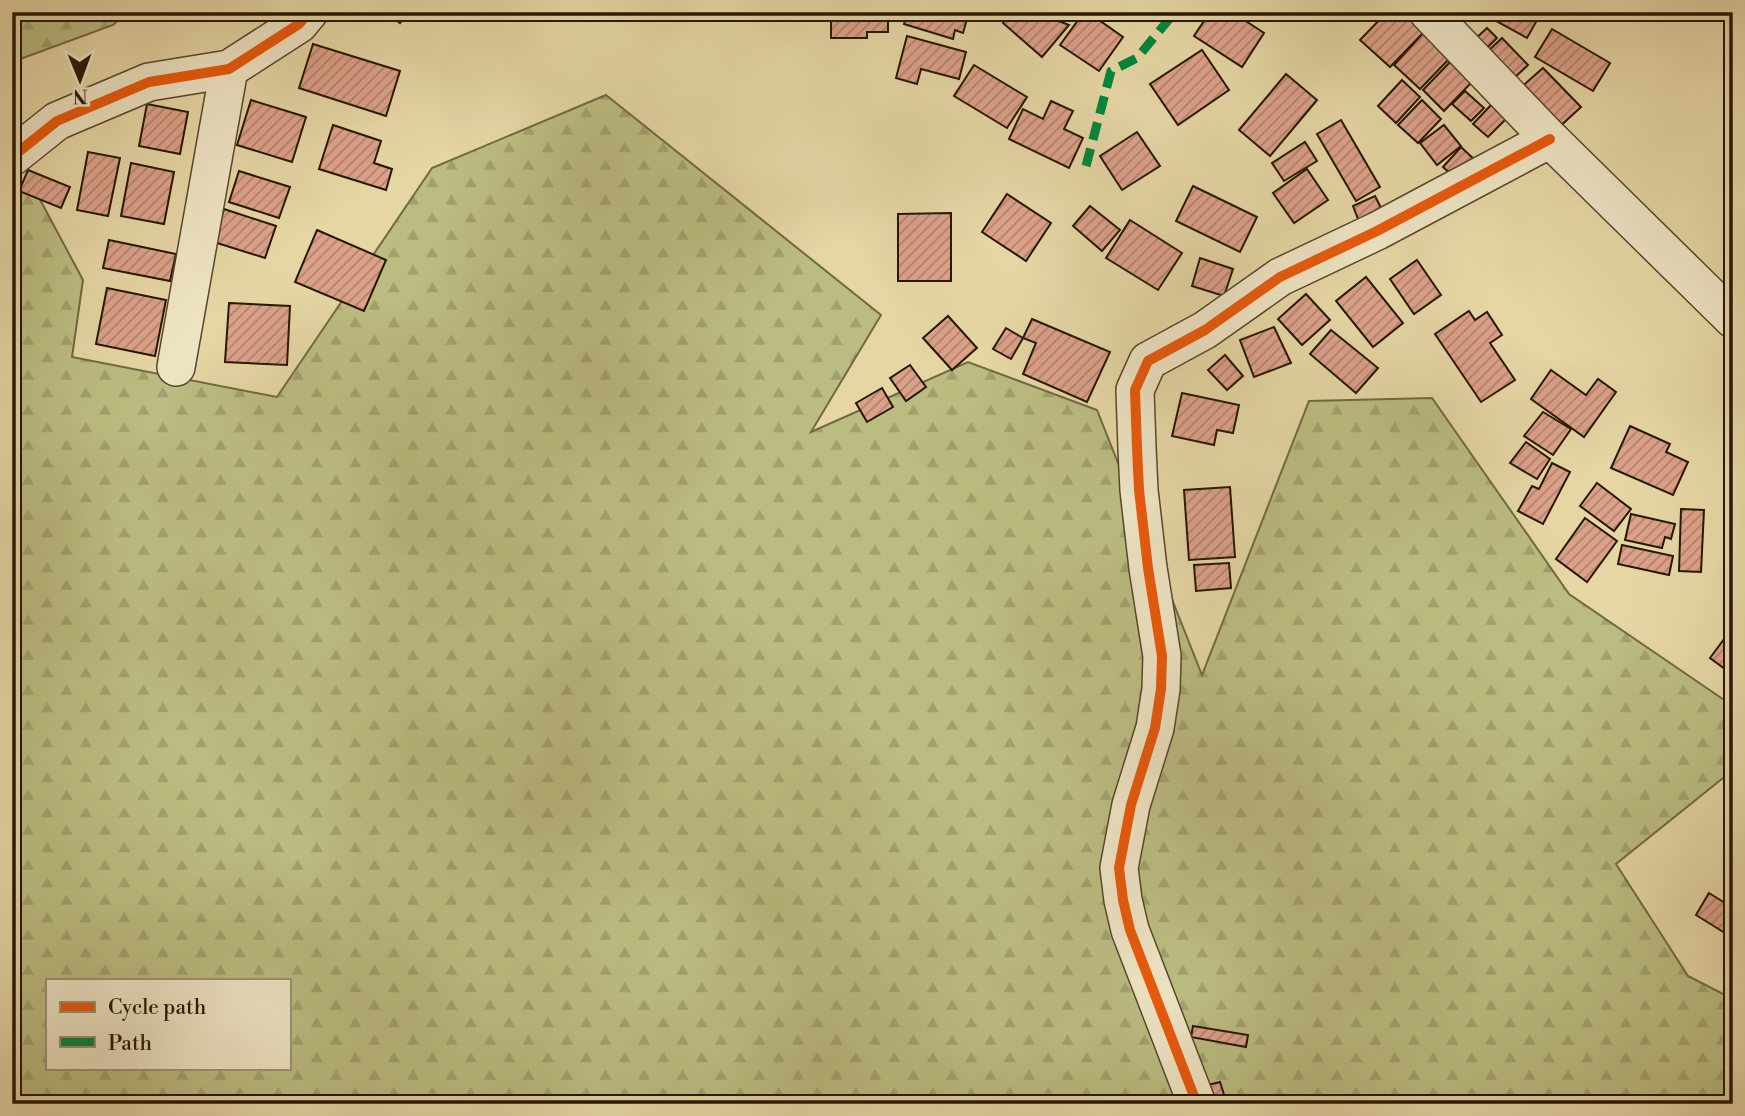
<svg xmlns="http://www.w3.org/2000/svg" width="1745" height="1116" font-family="'Libre Bodoni',serif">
  <defs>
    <pattern id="forest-firs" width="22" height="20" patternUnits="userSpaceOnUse" patternTransform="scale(1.75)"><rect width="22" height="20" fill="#bbbc81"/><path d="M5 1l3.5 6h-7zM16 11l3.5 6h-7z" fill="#a1a16e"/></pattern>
    <pattern id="building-hatch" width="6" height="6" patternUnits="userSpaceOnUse" patternTransform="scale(1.75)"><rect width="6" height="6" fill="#dca189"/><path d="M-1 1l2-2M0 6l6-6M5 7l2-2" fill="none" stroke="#b2826e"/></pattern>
  </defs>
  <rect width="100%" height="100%" fill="#e5d6a4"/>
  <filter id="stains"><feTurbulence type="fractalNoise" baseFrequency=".00286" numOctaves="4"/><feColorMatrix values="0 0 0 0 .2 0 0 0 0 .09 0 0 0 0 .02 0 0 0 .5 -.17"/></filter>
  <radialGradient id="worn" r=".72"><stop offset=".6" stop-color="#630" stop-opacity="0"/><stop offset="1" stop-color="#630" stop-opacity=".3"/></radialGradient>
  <g fill="url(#forest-firs)" stroke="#706a42" stroke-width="2" fill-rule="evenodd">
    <polygon points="12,12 127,12 113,25 12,62"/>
    <path d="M 606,95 L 881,315 L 811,432 L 968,362 L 1097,410 L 1202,675 L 1309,401 L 1432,398 L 1569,594 L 1733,706 L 1733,770 L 1616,864 L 1688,976 L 1733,999 L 1733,1104 L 12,1104 L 12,179 L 37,194 L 83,280 L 72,357 L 277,397 L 432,168 ZM 47,981 L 289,981 L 289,1069 L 47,1069 Z"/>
  </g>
  <g fill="url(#building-hatch)" stroke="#261704" stroke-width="2">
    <polygon points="386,12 408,12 400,23"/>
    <polygon points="831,12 888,12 888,32 867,32 867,38 831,38"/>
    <polygon points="908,12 969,12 963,33 955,30 953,39 904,24"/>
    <polygon points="1007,12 1035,12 1069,25 1042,57 1003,23"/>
    <polygon points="1084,12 1101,12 1104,14 1099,20 1123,37 1099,71 1060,45"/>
    <polygon points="1210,12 1232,12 1264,33 1242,67 1194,36"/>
    <polygon points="1387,12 1405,12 1425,31 1390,67 1360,40"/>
    <polygon points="1480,12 1540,12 1541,13 1527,38"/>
    <polygon points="1487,28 1497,38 1483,52 1473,41"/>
    <polygon points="1552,29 1610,63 1593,91 1535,57"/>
    <polygon points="1424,32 1450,58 1420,89 1394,65"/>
    <polygon points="907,36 966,52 959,79 921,69 917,84 896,78"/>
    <polygon points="1502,38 1528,65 1511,81 1485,54"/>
    <polygon points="313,44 400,71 386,116 299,88"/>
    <polygon points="1202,50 1229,90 1178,125 1150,84"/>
    <polygon points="1450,62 1471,83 1444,111 1423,90"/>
    <polygon points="974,65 1027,97 1007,128 954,96"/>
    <polygon points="1543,68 1581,107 1556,130 1518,90"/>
    <polygon points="1286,74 1317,100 1270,156 1239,130"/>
    <polygon points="1402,80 1420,97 1396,123 1378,106"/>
    <polygon points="1465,91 1484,108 1471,121 1452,104"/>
    <polygon points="251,100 306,117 292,162 237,145"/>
    <polygon points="1422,100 1441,119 1418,143 1398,125"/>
    <polygon points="1051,101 1073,111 1064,129 1083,138 1069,168 1009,139 1023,109 1043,119"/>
    <polygon points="147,104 188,112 180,154 139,146"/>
    <polygon points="1492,104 1507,118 1488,137 1473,124"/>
    <polygon points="1341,120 1380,187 1356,201 1317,134"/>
    <polygon points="333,125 381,141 374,163 392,169 386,190 319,169"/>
    <polygon points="1444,125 1461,146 1437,165 1420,143"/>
    <polygon points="1137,132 1160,166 1122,190 1100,156"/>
    <polygon points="1305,142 1317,161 1284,181 1272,163"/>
    <polygon points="1461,147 1476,161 1457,180 1443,167"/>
    <polygon points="88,152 120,158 108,216 77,210"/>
    <polygon points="131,163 174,172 164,224 121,216"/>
    <polygon points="1307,169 1328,200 1294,223 1273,193"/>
    <polygon points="28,170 70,187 61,208 19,191"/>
    <polygon points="239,171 290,187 279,218 229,202"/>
    <polygon points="1193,186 1257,217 1240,252 1176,221"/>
    <polygon points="1007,194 1051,223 1026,261 982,232"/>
    <polygon points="1375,196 1384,214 1360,224 1353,206"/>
    <polygon points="1090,206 1120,230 1102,251 1073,226"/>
    <polygon points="224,209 276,226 265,258 214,242"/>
    <polygon points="951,213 951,281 898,281 898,214"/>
    <polygon points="1130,220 1182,253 1158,290 1106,258"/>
    <polygon points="317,230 386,260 364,311 295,282"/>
    <polygon points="109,240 176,254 170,281 103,268"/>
    <polygon points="1200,258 1233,269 1224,296 1192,286"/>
    <polygon points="1417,260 1441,295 1414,314 1390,279"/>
    <polygon points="1366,277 1403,323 1373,347 1336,301"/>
    <polygon points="107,288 166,300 155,356 96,344"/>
    <polygon points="1306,294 1330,320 1302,345 1278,319"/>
    <polygon points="229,303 290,306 287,365 225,362"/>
    <polygon points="1469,311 1475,320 1487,312 1502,335 1490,343 1515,380 1481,402 1435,334"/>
    <polygon points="948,316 977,348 952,370 923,338"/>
    <polygon points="1032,319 1110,352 1087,402 1023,374 1036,343 1023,338"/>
    <polygon points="1274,327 1291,363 1254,377 1240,340"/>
    <polygon points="1006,328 1023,338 1011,359 993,349"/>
    <polygon points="1331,330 1378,368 1356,393 1310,354"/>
    <polygon points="1225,355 1243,376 1227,390 1208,370"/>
    <polygon points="910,365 926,387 906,401 890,378"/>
    <polygon points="1551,370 1586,395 1598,379 1616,392 1584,437 1531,399"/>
    <polygon points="882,388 893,407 867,422 856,403"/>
    <polygon points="1182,393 1239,405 1233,433 1217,430 1214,445 1172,436"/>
    <polygon points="1543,412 1571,429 1553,455 1524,436"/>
    <polygon points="1630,426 1670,444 1666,452 1688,462 1673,495 1611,468"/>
    <polygon points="1526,442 1550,459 1537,479 1510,463"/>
    <polygon points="1552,463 1570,472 1543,524 1518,511 1532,486 1539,489"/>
    <polygon points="1597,483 1631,509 1614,531 1580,506"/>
    <polygon points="1230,487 1235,557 1189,560 1184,490"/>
    <polygon points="1681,509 1704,510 1701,572 1679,571"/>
    <polygon points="1631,514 1675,524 1671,539 1665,537 1662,548 1625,540"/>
    <polygon points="1585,518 1617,541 1587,582 1556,559"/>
    <polygon points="1622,545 1673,556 1669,575 1618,564"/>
    <polygon points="1229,563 1231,588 1196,591 1194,565"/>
    <polygon points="1733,627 1733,675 1710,658"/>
    <polygon points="1709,893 1733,908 1733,938 1696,915"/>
    <polygon points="1193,1026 1248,1035 1246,1047 1191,1037"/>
    <polygon points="1220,1082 1227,1104 1214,1104 1208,1085"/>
  </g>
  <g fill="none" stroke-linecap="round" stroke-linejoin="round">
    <g stroke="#56472c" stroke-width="40">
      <g id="minor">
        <polyline points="1428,12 1550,139 1733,319"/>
        <polyline points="12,157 57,121 149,82 229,69 299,24 309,12"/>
        <polyline points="176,367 229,69"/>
        <polyline points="1197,1104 1130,930 1123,900 1119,868 1131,805 1155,728 1161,689 1162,656 1148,568 1139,490 1137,448 1135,390 1148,361 1205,330 1280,277 1377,231 1550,139"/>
      </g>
    </g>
    <use href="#minor" stroke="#eee4c4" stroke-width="37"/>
    <polyline stroke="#00873e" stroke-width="9" stroke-dasharray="18 9" stroke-linecap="butt" points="1086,166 1111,71 1137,58 1175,12"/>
    <g stroke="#eee4c4" stroke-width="15">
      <g id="cycleway">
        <polyline points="12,157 57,121 149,82 229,69 299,24 309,12"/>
        <polyline points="1197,1104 1130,930 1123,900 1119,868 1131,805 1155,728 1161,689 1162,656 1148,568 1139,490 1137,448 1135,390 1148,361 1205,330 1280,277 1377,231 1550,139"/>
      </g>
    </g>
    <use href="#cycleway" stroke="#e8590c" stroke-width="10"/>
  </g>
  <rect width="1745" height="1116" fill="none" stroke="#e5d6a4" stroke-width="42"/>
  <rect x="14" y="14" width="1717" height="1088" fill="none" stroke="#261704" stroke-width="3.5"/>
  <rect x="21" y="21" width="1703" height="1074" fill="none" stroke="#261704" stroke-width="2"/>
  <rect x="46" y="979" width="245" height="91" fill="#eee4c4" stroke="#9e9277" stroke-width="2"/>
  <rect x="60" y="1002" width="35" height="10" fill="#e8590c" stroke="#9e9277" stroke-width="2"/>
  <text x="108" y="1014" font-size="21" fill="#261704">Cycle path</text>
  <rect x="60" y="1037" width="35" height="10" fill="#00873e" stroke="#9e9277" stroke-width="2"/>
  <text x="108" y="1050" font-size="21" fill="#261704">Path</text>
  <g transform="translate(80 80) rotate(179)" stroke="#eee4c4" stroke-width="5" paint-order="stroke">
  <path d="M0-5L12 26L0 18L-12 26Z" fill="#261704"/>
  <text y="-10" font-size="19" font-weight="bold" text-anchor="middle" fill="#261704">N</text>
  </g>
  <rect width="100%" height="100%" filter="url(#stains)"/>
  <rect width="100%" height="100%" fill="url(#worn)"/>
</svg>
